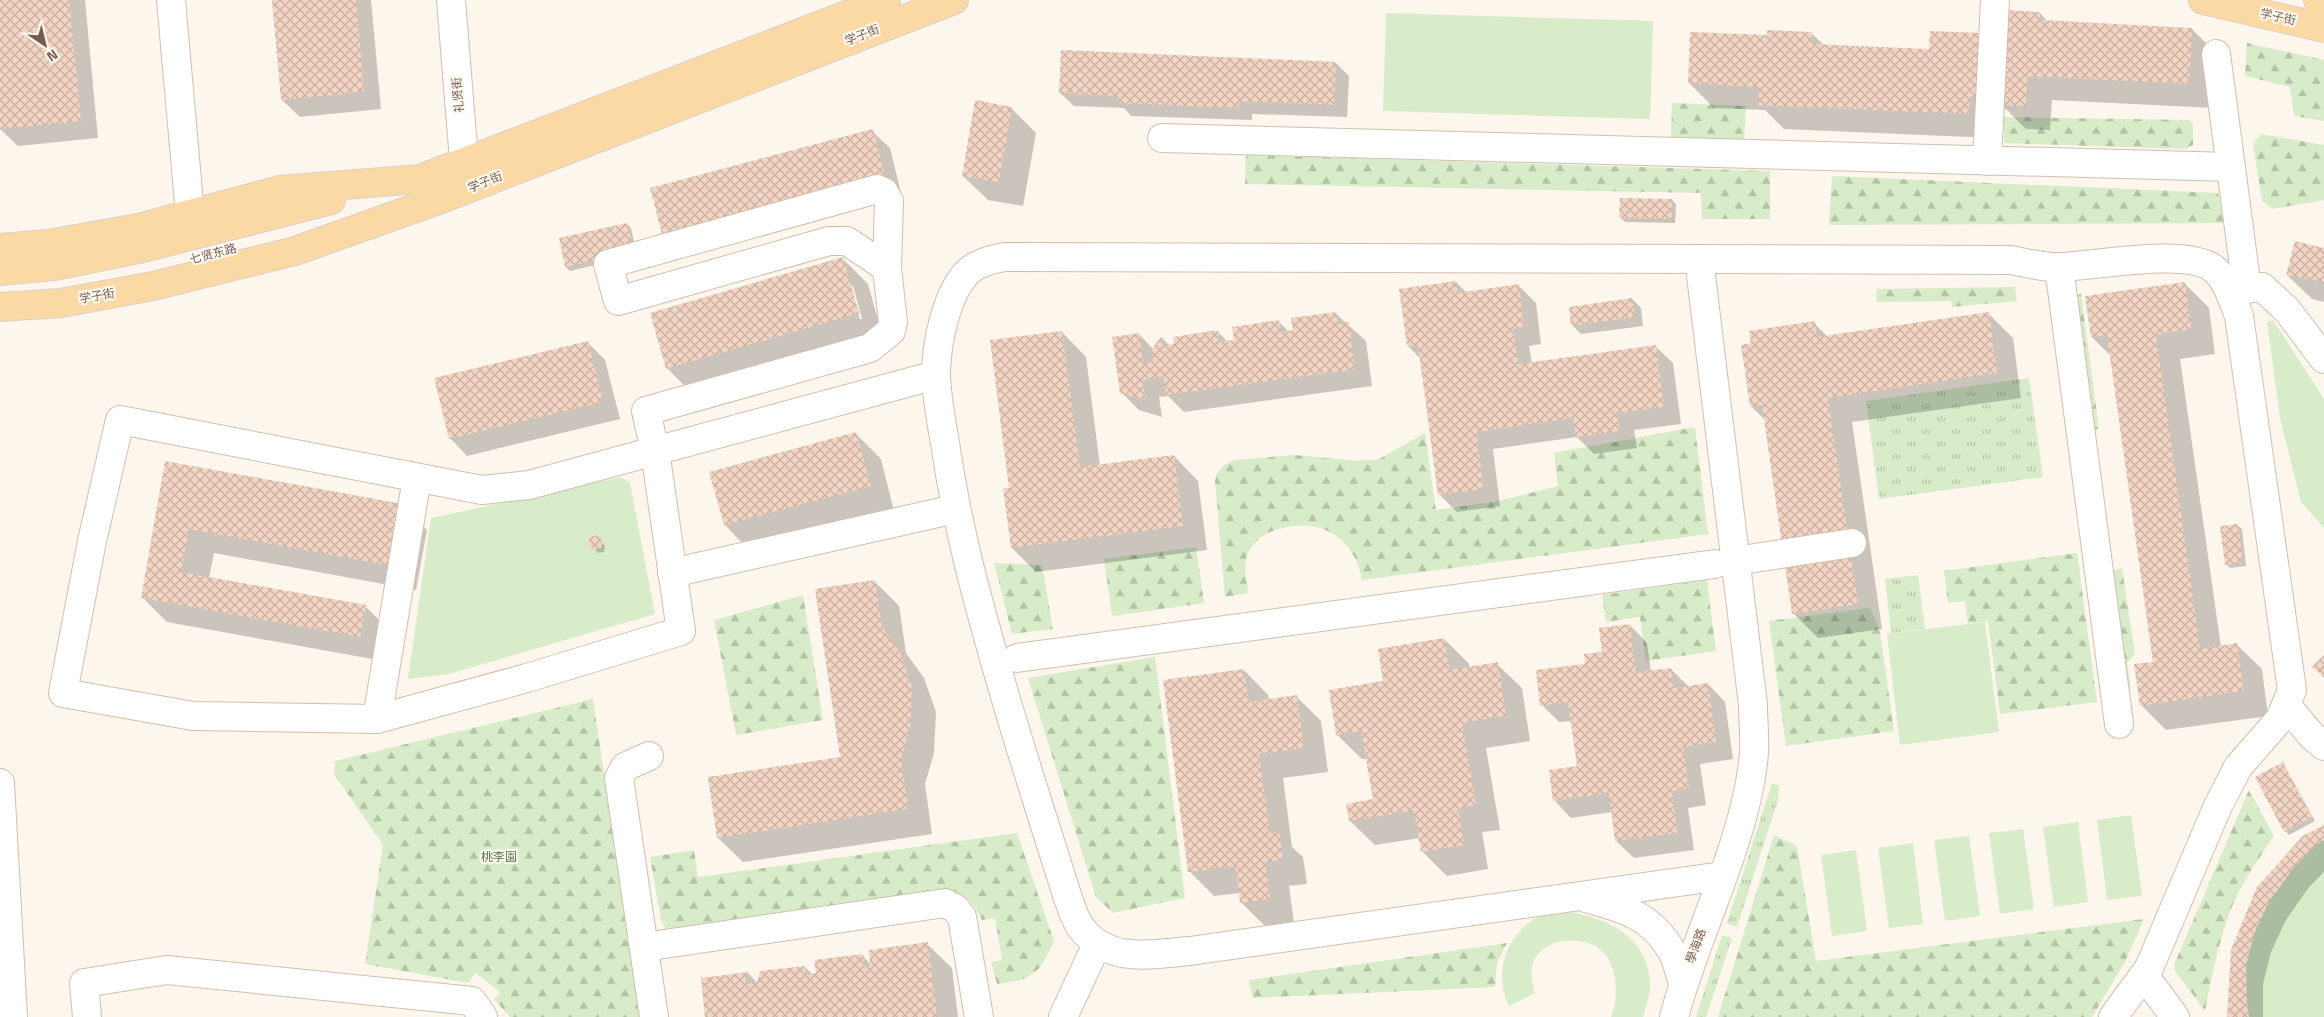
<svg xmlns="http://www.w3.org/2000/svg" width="2324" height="1017" font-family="'Titillium Web','Noto Sans SC',sans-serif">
  <defs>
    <pattern id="grass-tufts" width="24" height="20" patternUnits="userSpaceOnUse" patternTransform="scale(1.25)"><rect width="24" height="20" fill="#d8ecc9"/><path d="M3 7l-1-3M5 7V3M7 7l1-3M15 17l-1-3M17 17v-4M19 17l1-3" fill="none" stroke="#b4c2a5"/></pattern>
    <pattern id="forest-firs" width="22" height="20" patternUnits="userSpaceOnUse" patternTransform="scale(1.25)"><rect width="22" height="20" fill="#d8ecc9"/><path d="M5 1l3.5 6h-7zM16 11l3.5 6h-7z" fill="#b4c2a5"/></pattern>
    <pattern id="building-cross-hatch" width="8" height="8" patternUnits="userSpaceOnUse" patternTransform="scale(1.25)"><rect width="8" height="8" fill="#f3d5c3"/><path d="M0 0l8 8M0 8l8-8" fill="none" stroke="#cab0a1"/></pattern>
  </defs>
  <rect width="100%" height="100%" fill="#fdf6ec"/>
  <g fill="url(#grass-tufts)">
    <polygon points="2029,378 2043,477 1879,499 1866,401"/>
    <polygon points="1918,575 1925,629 1891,633 1885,579"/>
    <polygon points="1772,783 1779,786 1778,800 1737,927 1727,923"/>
    <polygon points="1722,935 1732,938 1706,1017 1696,1017"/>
  </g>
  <g fill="url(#forest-firs)">
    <polygon points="2247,43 2324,60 2324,121 2294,116 2290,87 2245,76"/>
    <polygon points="1672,103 1746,106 1744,143 1671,140"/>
    <polygon points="2004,117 2188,120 2193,124 2193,145 2186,149 2004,143"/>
    <polygon points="2261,134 2324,145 2324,200 2273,209 2262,201 2253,144"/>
    <polygon points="1246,155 1770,171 1770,219 1702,219 1701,193 1245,184"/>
    <polygon points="1832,176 2218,193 2225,223 1829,225"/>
    <polygon points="2015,287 2017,301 1952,307 1951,301 1877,302 1876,289"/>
    <polygon points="2081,294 2099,429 2086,431 2068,296"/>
    <path d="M 1695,427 L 1708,534 L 1362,580 C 1355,537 1320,517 1279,529 C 1267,532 1255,540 1249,551 C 1242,564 1246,580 1249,593 L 1225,597 L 1215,481 L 1217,473 L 1224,465 L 1235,460 L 1295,455 L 1359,461 L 1379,459 L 1425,433 L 1436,510 L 1498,501 L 1558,486 L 1554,453 Z"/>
    <polygon points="1196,547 1204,603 1112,616 1104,559"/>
    <polygon points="2077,553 2097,702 2000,714 1988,621 1968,624 1965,601 1948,603 1944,571"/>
    <polygon points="994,563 1042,565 1053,629 1012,634"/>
    <polygon points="2122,568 2135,654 2127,663 2131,689 2118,689 2103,574"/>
    <polygon points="1707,580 1716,651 1646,661 1640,617 1606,622 1602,595"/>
    <polygon points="803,595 823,720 736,735 714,620"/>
    <polygon points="1870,608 1880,631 1894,731 1786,746 1769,621"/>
    <polygon points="1155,657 1185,898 1113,913 1096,897 1028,678"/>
    <polygon points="593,699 640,1017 510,1017 494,999 500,992 476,973 468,983 365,964 383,845 334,774 335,761"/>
    <path d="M 2249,790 L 2274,836 C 2256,862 2237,890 2227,920 C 2217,950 2211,980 2205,1011 L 2175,971 L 2174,965 Z"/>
    <path d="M 1017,833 L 1054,941 C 1041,972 1032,981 997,984 L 991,962 L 1002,960 L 995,918 L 982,920 C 971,900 967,894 944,889 L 674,930 L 665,927 L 661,920 L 650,857 L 694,850 L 698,877 Z"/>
    <polygon points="1774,835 1797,846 1816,961 2144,919 2125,962 2092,1017 1718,1017"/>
    <polygon points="1507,943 1497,963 1495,987 1253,998 1249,980"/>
  </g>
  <g fill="#d8ecc9">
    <polygon points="1386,13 1653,21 1650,119 1383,111"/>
    <polygon points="2273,320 2324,399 2324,528 2301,502 2280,418 2267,322"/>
    <polygon points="621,477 630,483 655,614 449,674 408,679 431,518"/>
    <polygon points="1985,622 1999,732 1900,745 1887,634"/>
    <polygon points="2131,815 2142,896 2107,900 2097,820"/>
    <polygon points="2078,822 2088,902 2054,907 2043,827"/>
    <polygon points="2324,825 2324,1017 2228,1017 2231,950 2257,887 2303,836"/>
    <polygon points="2023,829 2034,909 2000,914 1989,833"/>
    <polygon points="1969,836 1980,916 1945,921 1934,840"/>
    <polygon points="1913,843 1923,924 1889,928 1878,848"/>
    <polygon points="1856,850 1867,931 1832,936 1821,855"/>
    <path d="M 1558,911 C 1599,914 1644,931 1650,979 C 1651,991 1647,1005 1643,1017 L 1611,1017 C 1620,995 1618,956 1593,945 C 1573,936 1542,940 1533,963 C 1529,973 1533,984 1535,993 L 1509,1006 C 1493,975 1505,936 1536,918 C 1542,915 1551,913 1558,911 Z"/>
  </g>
  <g fill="#0003" fill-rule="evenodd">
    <polygon points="0,0 85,0 98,138 18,146 0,129"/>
    <polygon points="273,0 371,0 381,109 300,117 282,100"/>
    <polygon points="2040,13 2048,22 2192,29 2217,54 2214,108 2052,100 2050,130 2026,129 2002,105 1993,138 1784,129 1765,110 1714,108 1689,83 1768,37 1811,33 1824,45 1931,50"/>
    <polygon points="1336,63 1349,76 1347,117 1252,114 1252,120 1131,116 1124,108 1074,106 1060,93"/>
    <polygon points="1011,108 1036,133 1023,206 988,200 963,176"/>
    <polygon points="872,131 890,148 902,197 682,255"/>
    <polygon points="1672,200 1676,204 1675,223 1625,222 1621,218"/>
    <polygon points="627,224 631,228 637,255 570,271 566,267"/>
    <polygon points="2324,249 2324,302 2312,299 2287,275"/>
    <path d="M 843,259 L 868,284 L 883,338 L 692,393 L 667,368 ZM 850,286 L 853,286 L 862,319 L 860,319 Z"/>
    <polygon points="1456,282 1467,293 1518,285 1536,303 1541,344 1529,346 1532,363 1655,346 1673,363 1681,424 1634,430 1637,448 1594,454 1577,437 1493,449 1500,506 1457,512 1440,495 1421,359 1408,346"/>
    <polygon points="2184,283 2209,308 2215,354 2180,359 2221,647 2237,645 2262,669 2268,716 2166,730 2141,705 2154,663 2112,357 2092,337"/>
    <polygon points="1632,299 1641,308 1643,326 1581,334 1573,326"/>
    <polygon points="1335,313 1366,341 1372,386 1184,412 1168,396 1159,397 1162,417 1139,410 1121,392 1139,334 1153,349 1162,338 1170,346 1218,332 1228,342 1235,341 1279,322 1289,332"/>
    <polygon points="1988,313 2013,338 2021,398 1852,422 1882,629 1818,638 1793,613 1766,421 1751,406 1814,323 1828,337"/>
    <polygon points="1062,332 1086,357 1100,466 1174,456 1198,481 1207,550 1036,572 1012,548 1010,489"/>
    <polygon points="588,343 605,360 620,419 467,456 450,438"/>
    <polygon points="856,434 881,459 894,511 749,550 725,525"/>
    <polygon points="166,463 402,505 427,530 416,590 214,553 209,578 365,606 390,631 384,661 167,622 142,597"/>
    <polygon points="2237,525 2242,529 2246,566 2230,568 2226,564"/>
    <polygon points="596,537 605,546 604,552 598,553 590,544"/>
    <polygon points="874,581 899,606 906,653 924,678 936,712 934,753 925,784 932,834 743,862 718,838 842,758"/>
    <polygon points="1630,625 1647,643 1651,672 1671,669 1689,687 1708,684 1725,702 1733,759 1700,764 1706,805 1688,808 1694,850 1634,858 1616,841 1612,812 1571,818 1554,800 1578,767 1572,721 1559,722 1542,705 1603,653"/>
    <polygon points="1444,639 1469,664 1469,668 1497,664 1522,688 1530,741 1486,748 1500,830 1482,832 1488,869 1447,876 1422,851 1420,838 1375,845 1350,821 1374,800 1367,759 1362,759 1337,735 1385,682"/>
    <polygon points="1244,670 1268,695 1269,700 1296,696 1321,721 1328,772 1283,778 1292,847 1303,857 1307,884 1289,886 1294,923 1266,927 1241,902 1240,893 1214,896 1189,871"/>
    <polygon points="2283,764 2315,821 2289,835 2285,831"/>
    <polygon points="2324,826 2324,872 2309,887 2286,920 2271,952 2263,984 2263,1017 2229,1017 2232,950"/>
    <polygon points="927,944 952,968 958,1017 707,1017 702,979 748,973 758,984 805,967 813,975 862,955 871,965"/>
  </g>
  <g fill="url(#building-cross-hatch)">
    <polygon points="0,0 69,0 81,121 0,129"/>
    <polygon points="272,0 356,0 364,92 281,100"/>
    <polygon points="2006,10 2040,12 2040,20 2192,28 2189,84 2027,76 2026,106 2000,105"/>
    <polygon points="1767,30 1812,32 1811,44 1929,49 1930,31 1980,33 1977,97 1970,97 1969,114 1758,105 1759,87 1688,83 1690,32 1767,35"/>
    <polygon points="1061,50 1336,62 1334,105 1239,101 1239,108 1117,103 1117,96 1059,93"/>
    <polygon points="975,100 1012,107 999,182 962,176"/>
    <polygon points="873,129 886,180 663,238 650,188"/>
    <polygon points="1620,198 1672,199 1672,219 1619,218"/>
    <polygon points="627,223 634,251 565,267 559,238"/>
    <polygon points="2295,241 2324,248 2324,282 2286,275"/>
    <polygon points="843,257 859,313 666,369 650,313"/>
    <polygon points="1456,281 1458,293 1519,284 1524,327 1513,329 1518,364 1656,345 1664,407 1617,413 1620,431 1576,437 1573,418 1476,432 1484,489 1438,495 1418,345 1407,346 1399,289"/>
    <polygon points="2185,282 2191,329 2156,335 2200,649 2237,643 2244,691 2140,706 2134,664 2153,662 2107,335 2091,337 2085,296"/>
    <polygon points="1632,298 1635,317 1571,326 1569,307"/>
    <polygon points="1336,312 1338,324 1349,322 1355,369 1166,395 1163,377 1143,380 1145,400 1120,393 1112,337 1139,333 1143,364 1153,362 1152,349 1162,336 1163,346 1174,344 1173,337 1218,330 1220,342 1234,340 1232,327 1279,320 1281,332 1293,330 1291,318"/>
    <polygon points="1989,312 1997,373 1828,398 1858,604 1792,614 1762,405 1750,406 1741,345 1751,343 1749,331 1815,321 1817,337"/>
    <polygon points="1062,331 1080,467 1174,455 1183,526 1011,548 1003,488 1009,488 990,340"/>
    <polygon points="588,341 603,402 449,439 434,378"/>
    <polygon points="856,432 871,486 724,525 709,472"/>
    <polygon points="165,461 403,504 392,566 189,529 181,572 366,605 360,637 141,598"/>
    <polygon points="2238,524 2243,563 2225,565 2220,526"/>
    <polygon points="597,535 602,540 601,548 593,550 588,545 590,537"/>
    <polygon points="875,580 882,627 900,652 912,687 910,728 901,759 908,809 717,838 708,777 840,757 815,589"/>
    <polygon points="1630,624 1636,672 1671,668 1674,688 1708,683 1716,742 1683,747 1689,788 1672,791 1677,833 1615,841 1609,793 1553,801 1549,770 1577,766 1568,702 1540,706 1536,670 1585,664 1584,654 1602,652 1599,628"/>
    <polygon points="1444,638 1450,670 1498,662 1506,716 1462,723 1476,805 1458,808 1464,845 1421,852 1414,811 1349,821 1346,804 1373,799 1361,731 1336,735 1329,690 1383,681 1378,649"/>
    <polygon points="2324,655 2324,678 2312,667"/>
    <polygon points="1244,669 1249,702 1297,695 1304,748 1259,754 1270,833 1279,831 1283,859 1265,862 1270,899 1240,903 1235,866 1188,872 1163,680"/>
    <polygon points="2283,762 2312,817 2284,832 2255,777"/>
    <polygon points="2324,825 2324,840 2316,845 2292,870 2269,902 2254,934 2246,966 2247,1002 2249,1017 2227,1017 2231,950 2257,887 2303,836"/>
    <polygon points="928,942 937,1017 705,1017 701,978 748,972 745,984 757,982 760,971 805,966 806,975 816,973 814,960 863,954 864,967 870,966 869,950"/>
  </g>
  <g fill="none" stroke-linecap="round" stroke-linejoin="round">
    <g stroke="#d1beb0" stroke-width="30">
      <g id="minor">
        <polyline points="171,0 190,214"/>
        <polyline points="451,0 466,185"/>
        <polyline points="2216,54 2247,289"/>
        <polyline points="1162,138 2231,167"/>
        <polyline points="1987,161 1995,0"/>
        <polyline points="2059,267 2119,724"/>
        <polyline points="887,268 847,241 829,241 618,301 608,264 877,189 884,192 889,201 887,268 893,322 891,331 870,348 646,411 655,451 681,631 527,678 377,719 193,716 63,693 92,541 120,420 482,490 529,485 936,375"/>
        <polyline points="2230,290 2262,287 2287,310 2324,359"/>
        <polyline points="1748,559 1852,543"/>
        <polyline points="672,573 955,509"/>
        <polyline points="1017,658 1715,564"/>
        <polyline points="2286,705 2312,736 2324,746"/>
        <polyline points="377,719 417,478"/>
        <polyline points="649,756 625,767 619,778 654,1017"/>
        <polyline points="0,783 13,1017"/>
        <path d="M 1722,876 L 1190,951 C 1151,954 1110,964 1082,929 C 1075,921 1072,908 1068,898 C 1033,788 997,677 969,565 C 959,524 951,484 945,443 C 941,421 937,398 936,376 C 936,345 946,291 970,270 C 980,262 993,259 1005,257 L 2011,260 C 2027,263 2044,268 2060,267 C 2096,266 2187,247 2214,269 C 2227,280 2233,301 2239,316 L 2292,690 L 2280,719 L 2238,767 L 2217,808 L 2149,968 L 2113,1017"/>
        <path d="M 1586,898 C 1622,908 1651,915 1671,950 C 1677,959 1679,973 1683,983"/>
        <polyline points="644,947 945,903 956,909 962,917 979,1017"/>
        <polyline points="2144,975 2175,1017"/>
        <polyline points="87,1017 84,983 167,970 472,1001 483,1017"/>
        <polyline points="1063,1017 1097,944"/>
        <path d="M 1674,1017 C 1696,934 1743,847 1753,763 C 1756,744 1753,724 1753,705 L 1699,259"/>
      </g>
    </g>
    <g stroke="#dad1cd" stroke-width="30">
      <g id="major">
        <polyline points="2203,0 2324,28"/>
        <polyline points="2318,0 2324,1"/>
        <polyline points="0,248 48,244 138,228 280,190 420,179 886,0"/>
        <polyline points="0,271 54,266 143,248 331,200"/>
        <polyline points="0,307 61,303 153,286 295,251 441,199 954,0"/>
      </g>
    </g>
    <use href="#minor" stroke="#fff" stroke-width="28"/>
    <use href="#major" stroke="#fbd9a5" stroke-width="28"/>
  </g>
  <g text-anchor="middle" stroke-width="4" stroke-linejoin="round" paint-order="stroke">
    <g font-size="12" fill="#7a5c4d" stroke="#fffaf3">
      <text transform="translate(2278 17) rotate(13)" y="4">学子街</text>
      <text transform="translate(862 35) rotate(-21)" y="4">学子街</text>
      <text transform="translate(458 95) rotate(-95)" y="4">礼贤街</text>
      <text transform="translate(485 182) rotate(-21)" y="4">学子街</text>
      <text transform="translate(213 254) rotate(-15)" y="4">七贤东路</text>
      <text transform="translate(97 296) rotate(-10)" y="4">学子街</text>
      <text transform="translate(1696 946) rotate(-70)" y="4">學海路</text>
    </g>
    <g font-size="12" fill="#537a41" stroke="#fffaf3">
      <text x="499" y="861">桃李園</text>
    </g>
  </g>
  <g transform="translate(45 45) rotate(145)" stroke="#fffaf3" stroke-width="4" paint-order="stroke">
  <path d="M0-4L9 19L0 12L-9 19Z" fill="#7a5c4d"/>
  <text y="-8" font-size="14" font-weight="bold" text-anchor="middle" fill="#7a5c4d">N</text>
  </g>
</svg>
